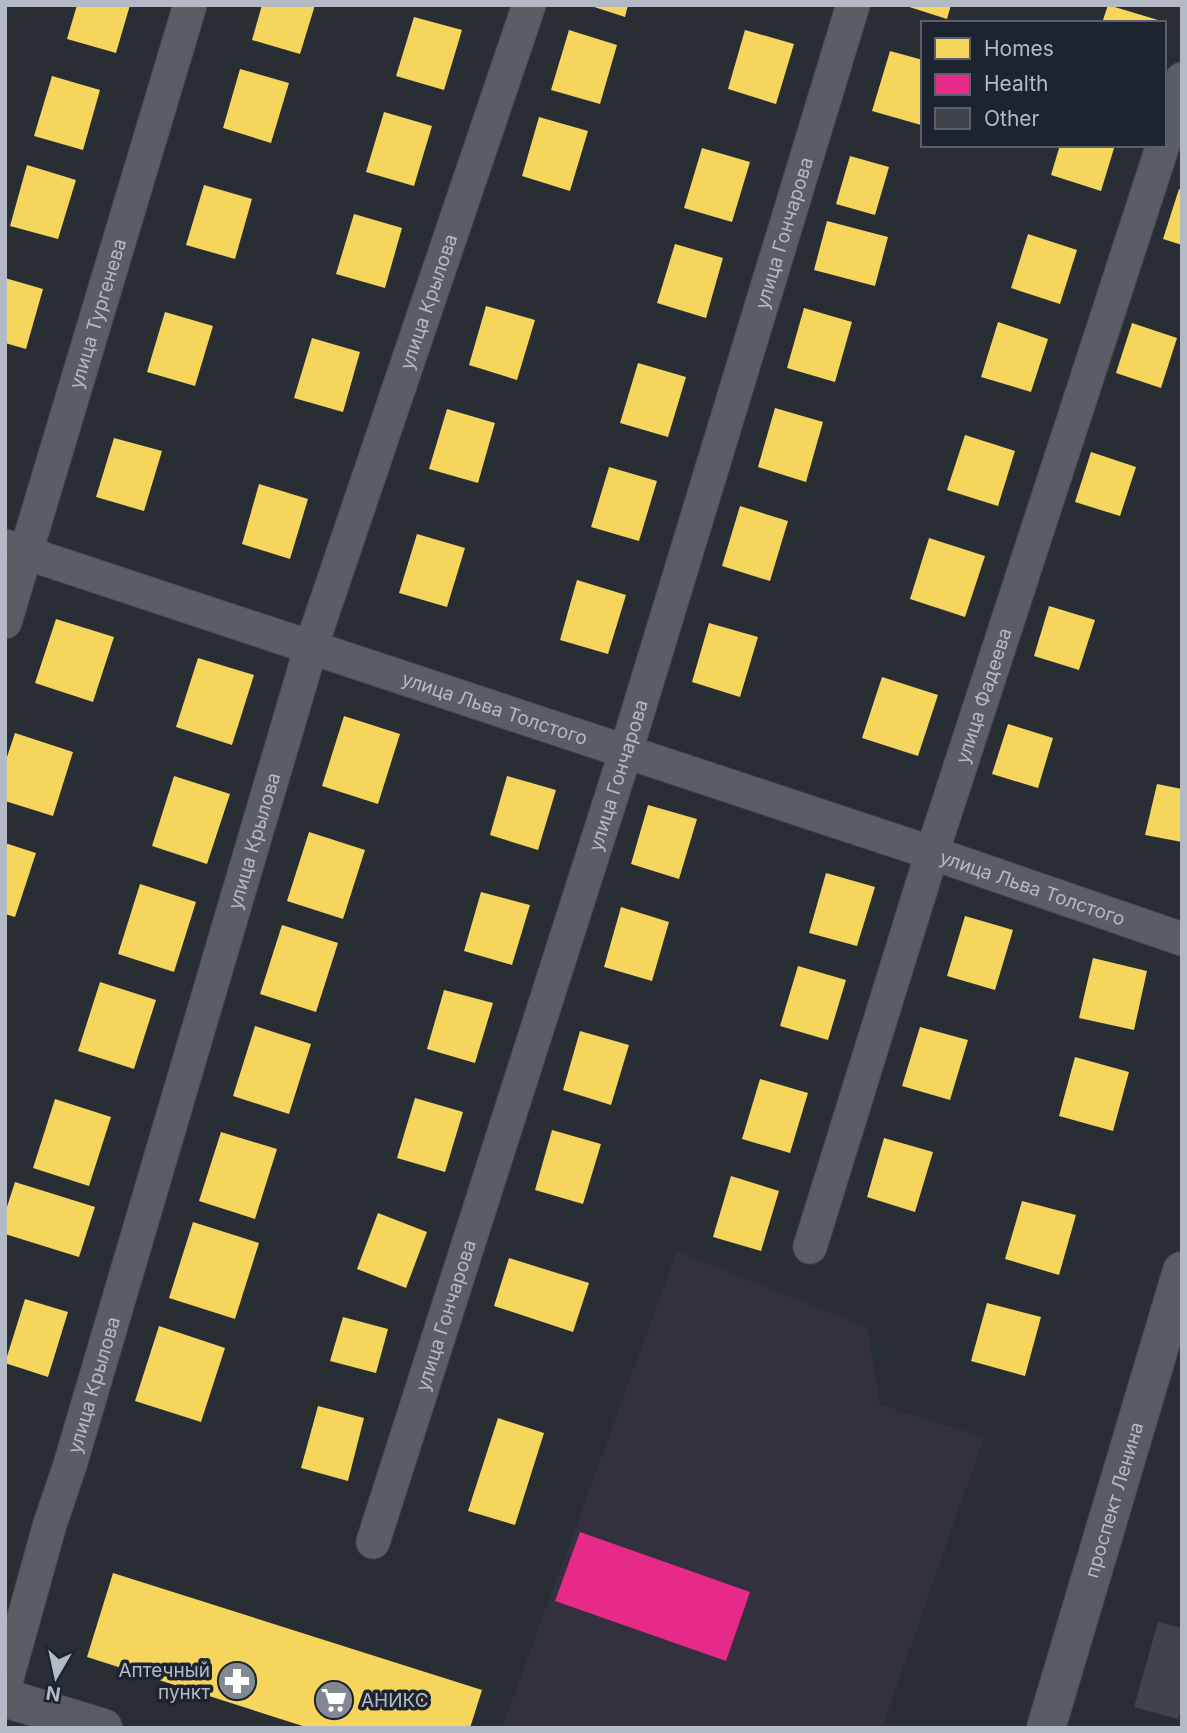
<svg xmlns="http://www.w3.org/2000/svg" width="1187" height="1733" font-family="Inter,sans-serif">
  <rect width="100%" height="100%" fill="#292e35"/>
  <polygon fill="#33313e" points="677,1251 867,1327 880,1405 984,1437 882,1728 502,1728"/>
  <g fill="#f6d55c">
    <polygon points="77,5 130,5 116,53 67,39"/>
    <polygon points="262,5 315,5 300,54 252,40"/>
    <polygon points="588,5 628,5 625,17"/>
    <polygon points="903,5 951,5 947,19"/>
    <polygon points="1108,5 1158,20 1157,23 1102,23"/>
    <polygon points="414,17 462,30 444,90 396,76"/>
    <polygon points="569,30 617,45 600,104 551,90"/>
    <polygon points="745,30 794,44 776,104 728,89"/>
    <polygon points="890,51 923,60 923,117 921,125 872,111"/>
    <polygon points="240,69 289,83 271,143 223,128"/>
    <polygon points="52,76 100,90 83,150 34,136"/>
    <polygon points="384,112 432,126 414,186 366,172"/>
    <polygon points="539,117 588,131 570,191 522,176"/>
    <polygon points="1060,145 1115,145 1101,191 1051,175"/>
    <polygon points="702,148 750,162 732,222 684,208"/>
    <polygon points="850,156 889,167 875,215 836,204"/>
    <polygon points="27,165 76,180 58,239 10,226"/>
    <polygon points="204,185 252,199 235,259 186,245"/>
    <polygon points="1179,189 1182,190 1182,245 1163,239"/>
    <polygon points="354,214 402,228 385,288 336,274"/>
    <polygon points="827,221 888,237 875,286 814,270"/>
    <polygon points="1028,234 1077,250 1060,304 1011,288"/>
    <polygon points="675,244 723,258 706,318 657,303"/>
    <polygon points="5,278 43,289 26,349 5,343"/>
    <polygon points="486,306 535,320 517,380 469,365"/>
    <polygon points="804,308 852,322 835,382 787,368"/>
    <polygon points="165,312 213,326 195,386 147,372"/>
    <polygon points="998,322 1048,339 1031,392 981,377"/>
    <polygon points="1132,323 1177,338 1161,388 1116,373"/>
    <polygon points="312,338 360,352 343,412 294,398"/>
    <polygon points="638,363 686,377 668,437 620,423"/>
    <polygon points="775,408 823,422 806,482 758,467"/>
    <polygon points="447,409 495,423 478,483 429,469"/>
    <polygon points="965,435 1015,451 998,506 947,490"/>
    <polygon points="114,438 162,451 144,511 96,497"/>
    <polygon points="1091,452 1136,467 1120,516 1075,502"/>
    <polygon points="609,467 657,481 639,541 591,527"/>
    <polygon points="259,484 308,499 290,559 242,544"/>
    <polygon points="740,506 788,521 770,581 722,566"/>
    <polygon points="417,534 465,548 447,607 399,593"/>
    <polygon points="929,538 985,556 965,617 910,599"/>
    <polygon points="577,580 626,595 608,654 560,640"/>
    <polygon points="1049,606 1095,620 1079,670 1034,656"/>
    <polygon points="56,619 114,637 93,702 35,683"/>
    <polygon points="709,623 758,637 740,697 692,682"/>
    <polygon points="198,658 254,675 232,745 176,727"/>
    <polygon points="882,677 938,695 918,756 862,738"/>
    <polygon points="344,716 400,734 378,804 322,786"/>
    <polygon points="1008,724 1053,738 1038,788 992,774"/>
    <polygon points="15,733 73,752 53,816 5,801 5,763"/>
    <polygon points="174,776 230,794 207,864 152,846"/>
    <polygon points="507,776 556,790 538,850 490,835"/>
    <polygon points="1157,784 1182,789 1182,842 1145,835"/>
    <polygon points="648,805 697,819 679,879 631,864"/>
    <polygon points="309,832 365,850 343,919 287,901"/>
    <polygon points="5,843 36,853 15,917 5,914"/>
    <polygon points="826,873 875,887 857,946 809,933"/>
    <polygon points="140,884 196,902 174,972 118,954"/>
    <polygon points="481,892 530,905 512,965 464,951"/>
    <polygon points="621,907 669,922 652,981 604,967"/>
    <polygon points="965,916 1013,930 995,990 947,976"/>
    <polygon points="282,925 338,943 316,1012 260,994"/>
    <polygon points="1093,958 1147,971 1134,1030 1079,1018"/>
    <polygon points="798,966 846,980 828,1040 780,1026"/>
    <polygon points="100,982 156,1000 134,1069 78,1051"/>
    <polygon points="444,990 493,1003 475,1063 427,1049"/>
    <polygon points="255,1026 311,1044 289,1114 233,1096"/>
    <polygon points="920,1027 968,1040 950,1100 902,1086"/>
    <polygon points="580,1031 629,1045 611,1105 563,1090"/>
    <polygon points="1075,1057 1129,1072 1113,1131 1059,1116"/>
    <polygon points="760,1079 808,1093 790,1153 742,1139"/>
    <polygon points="415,1098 463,1112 445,1172 397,1158"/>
    <polygon points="55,1099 111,1117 89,1186 33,1168"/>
    <polygon points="552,1130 601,1144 583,1204 535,1190"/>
    <polygon points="221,1132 277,1149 255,1219 199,1201"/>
    <polygon points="884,1138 933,1152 915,1212 867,1197"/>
    <polygon points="731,1176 779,1191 761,1251 713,1237"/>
    <polygon points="15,1182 95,1207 79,1257 5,1234 5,1213"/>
    <polygon points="1022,1201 1076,1215 1059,1275 1005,1259"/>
    <polygon points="378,1213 427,1232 406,1288 357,1269"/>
    <polygon points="193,1222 259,1243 235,1319 169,1298"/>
    <polygon points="509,1258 589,1283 573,1332 494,1306"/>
    <polygon points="25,1299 68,1312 48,1377 5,1363"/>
    <polygon points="987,1303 1041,1317 1025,1376 971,1361"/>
    <polygon points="343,1317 388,1329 376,1373 330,1361"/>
    <polygon points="159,1326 225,1348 201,1422 135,1401"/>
    <polygon points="318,1406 364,1418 348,1481 301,1468"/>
    <polygon points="498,1418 544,1433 515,1525 468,1511"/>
    <polygon points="113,1573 482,1690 470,1728 309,1728 87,1657"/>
  </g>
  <polygon fill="#e7298a" points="580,1532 750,1592 726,1661 555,1601"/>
  <polygon fill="#40434a" points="1158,1622 1182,1628 1182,1706 1178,1719 1134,1707"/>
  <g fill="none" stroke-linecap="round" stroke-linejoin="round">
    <g stroke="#474a50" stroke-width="35">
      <g id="street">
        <polyline points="1164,141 1182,79"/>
        <path id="s1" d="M 5,546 L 932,853 L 1182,939"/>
        <path id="s2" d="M 5,622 L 190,5"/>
        <path id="s3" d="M 810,1247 L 932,853 L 1163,145"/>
        <path id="s4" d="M 373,1542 L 626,751 L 853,5"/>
        <path id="s5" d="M 5,1685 L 50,1524 L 70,1465 L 311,647 L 529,5"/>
      </g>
    </g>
    <g stroke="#474a50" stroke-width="40">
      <g id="secondary">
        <polyline points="5,1698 103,1728"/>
        <path id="s6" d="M 1046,1728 L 1182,1271"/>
      </g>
    </g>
    <use href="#street" stroke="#595d64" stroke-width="33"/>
    <use href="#secondary" stroke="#575b62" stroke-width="38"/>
  </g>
  <defs>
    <g id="pharmacy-disc" transform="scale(2.0125)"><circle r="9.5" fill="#838993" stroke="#1d242f"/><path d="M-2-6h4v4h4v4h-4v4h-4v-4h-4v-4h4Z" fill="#fff"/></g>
    <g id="supermarket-disc" transform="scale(2.0125)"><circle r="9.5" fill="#838993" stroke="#1d242f"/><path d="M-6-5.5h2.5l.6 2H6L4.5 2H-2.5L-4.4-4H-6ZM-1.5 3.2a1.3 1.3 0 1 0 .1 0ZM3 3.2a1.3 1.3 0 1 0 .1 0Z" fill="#fff"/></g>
  </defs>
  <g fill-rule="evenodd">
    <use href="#pharmacy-disc" x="237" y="1681"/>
    <use href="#supermarket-disc" x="334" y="1700"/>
  </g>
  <g text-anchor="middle" stroke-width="7" stroke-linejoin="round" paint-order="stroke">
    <g font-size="19" fill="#b3bac6" stroke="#1d242f">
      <text dy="7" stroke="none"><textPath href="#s4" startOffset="1372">улица Гончарова</textPath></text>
      <text dy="7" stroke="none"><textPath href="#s5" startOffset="1447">улица Крылова</textPath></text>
      <text dy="7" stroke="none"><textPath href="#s2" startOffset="322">улица Тургенева</textPath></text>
      <text dy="7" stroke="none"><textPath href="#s3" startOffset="578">улица Фадеева</textPath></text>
      <text dy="7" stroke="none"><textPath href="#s1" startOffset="516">улица Льва Толстого</textPath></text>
      <text dy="7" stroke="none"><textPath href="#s4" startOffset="805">улица Гончарова</textPath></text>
      <text dy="7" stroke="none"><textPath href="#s5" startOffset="880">улица Крылова</textPath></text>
      <text dy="7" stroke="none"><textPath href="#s1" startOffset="1083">улица Льва Толстого</textPath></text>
      <text dy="7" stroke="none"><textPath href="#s4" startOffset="238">улица Гончарова</textPath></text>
      <text dy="7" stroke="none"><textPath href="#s5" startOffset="313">улица Крылова</textPath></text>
      <text dy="7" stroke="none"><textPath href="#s6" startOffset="238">проспект Ленина</textPath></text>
    </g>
    <g font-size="19" fill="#b3bac6" stroke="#1d242f" text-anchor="end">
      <text x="210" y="1677">Аптечный<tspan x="210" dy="22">пункт</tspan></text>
      <text x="361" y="1707" text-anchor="start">АНИКС</text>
    </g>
  </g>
  <rect width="1187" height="1733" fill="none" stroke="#b3bac6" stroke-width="14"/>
  <rect x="921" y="21" width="245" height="126" fill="#1d242f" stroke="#59606b" stroke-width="2"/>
  <rect x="935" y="38" width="35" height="21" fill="#f6d55c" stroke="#59606b" stroke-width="2"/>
  <text x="984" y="56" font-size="21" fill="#b3bac6">Homes</text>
  <rect x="935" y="74" width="35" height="21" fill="#e7298a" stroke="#59606b" stroke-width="2"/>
  <text x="984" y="91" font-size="21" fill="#b3bac6">Health</text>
  <rect x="935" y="108" width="35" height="21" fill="#40434a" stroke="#59606b" stroke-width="2"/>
  <text x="984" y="126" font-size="21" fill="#b3bac6">Other</text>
  <g transform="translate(56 1677) rotate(189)" stroke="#1d242f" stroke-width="5" paint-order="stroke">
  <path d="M0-5L12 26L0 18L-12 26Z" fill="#b3bac6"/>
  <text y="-10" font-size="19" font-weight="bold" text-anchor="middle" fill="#b3bac6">N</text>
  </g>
</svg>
